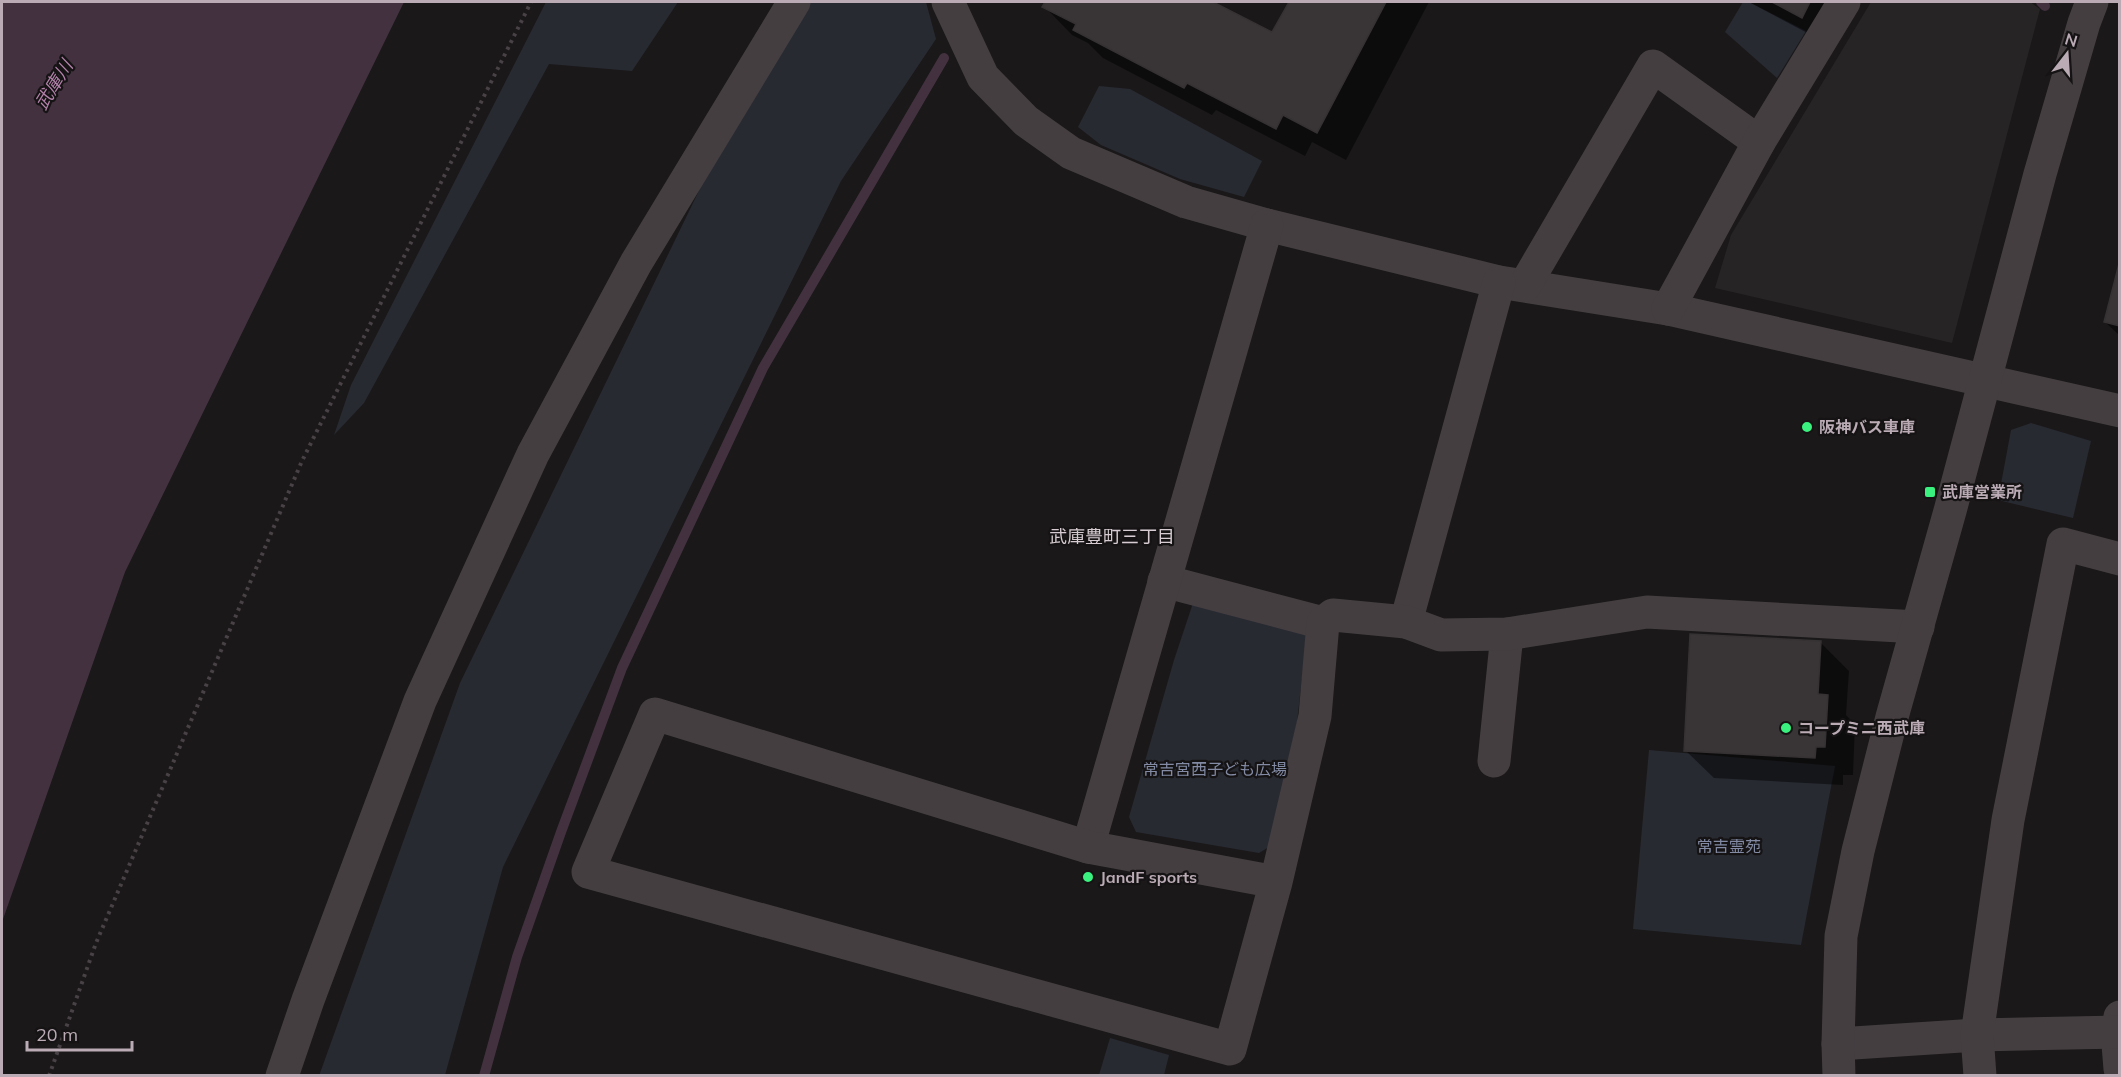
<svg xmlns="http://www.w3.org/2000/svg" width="2121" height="1077" font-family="Mulish,'Noto Sans JP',sans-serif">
  <rect width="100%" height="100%" fill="#1a1819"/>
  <polygon fill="#272425" points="1871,2 2030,2 2040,9 1952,343 1715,288 1731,235"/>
  <g fill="#282a32">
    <polygon points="546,2 678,2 632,71 549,64 364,403 334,435 351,385"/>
    <polygon points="808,2 926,2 936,39 841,181 503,867 445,1075 319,1076 460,683 711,166"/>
    <polygon points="1743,2 1749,2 1806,31 1777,78 1725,32"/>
    <polygon points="1099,86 1130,89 1262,161 1244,197 1180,179 1101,145 1078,127"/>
    <polygon points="2031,423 2091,441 2073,518 1998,500 2011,430"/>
    <polygon points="1194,600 1307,634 1297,722 1269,847 1259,853 1136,832 1129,817 1174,660"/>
    <polygon points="1649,750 1835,766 1801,945 1633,929"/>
    <polygon points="1110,1038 1169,1055 1164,1075 1099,1075"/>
  </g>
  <polygon fill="#433140" points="2,2 404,2 125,572 2,922"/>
  <g fill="#0007">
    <polygon points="1044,2 1210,2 1273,34 1290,2 1429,2 1346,160 1312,142 1305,156 1216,110 1212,115 1103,58 1088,43 1072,35 1044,6 1046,3"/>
    <polygon points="1749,2 1853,2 1830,45"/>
    <polygon points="2120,266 2120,336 2105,322"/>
    <polygon points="1821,643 1849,671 1846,715 1855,724 1853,775 1843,775 1843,785 1714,778 1685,750"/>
  </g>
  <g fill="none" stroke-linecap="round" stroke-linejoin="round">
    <g stroke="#433140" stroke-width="10">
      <polyline points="2041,2 2045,6"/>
      <polyline points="484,1076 517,957 561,832 622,668 763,368 944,58"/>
    </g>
  </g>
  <g fill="#393537" stroke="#363233" stroke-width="1.5">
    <polygon points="1045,2 1213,2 1272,32 1289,2 1386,2 1317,133 1283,115 1276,129 1187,83 1184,88 1073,30 1076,24 1042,7"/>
    <polygon points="1772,2 1810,2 1802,18"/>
    <polygon points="2120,260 2120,326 2104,322"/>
    <polygon points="1690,634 1821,641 1818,694 1828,695 1825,747 1816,747 1815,758 1684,751"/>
  </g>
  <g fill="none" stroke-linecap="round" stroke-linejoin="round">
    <polyline stroke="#484145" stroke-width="4" stroke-dasharray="3 4.5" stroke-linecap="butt" points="49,1076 96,943 302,461 531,2"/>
    <g stroke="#443e41" stroke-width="33">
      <polyline points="948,2 983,77 1026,121 1071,153 1186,202 1267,225 1499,282 1668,309 2120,411"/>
      <polyline points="1525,285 1653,66 1759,142"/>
      <polyline points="1668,309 1759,142 1844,2"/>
      <polyline points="1164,581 1323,623"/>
      <polyline points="1406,622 1499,282"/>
      <polyline points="1494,761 1507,634"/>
      <polyline points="1088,847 1267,225"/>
      <polyline points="1276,882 1088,847 655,714 588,872 1230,1049 1276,882 1315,716 1323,623 1333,615 1406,622 1441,635 1507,634 1647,612 1918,627"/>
      <polyline points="2120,1017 2117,1032 2120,1069"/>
      <polyline points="1838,1044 1977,1035 2120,1032"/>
      <polyline points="282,1076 308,1000 420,701 533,454 636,263 794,2"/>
      <polyline points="1839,1076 1838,1044 1841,936 1858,851 1892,717 1950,511 2040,174 2084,23 2092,2"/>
      <polyline points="1980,1076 1977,1035 2008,820 2063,544 2120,559"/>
    </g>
  </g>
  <g fill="#3af07f" stroke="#151314" stroke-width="2">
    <circle cx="1807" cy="427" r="6"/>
    <rect x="1924" y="486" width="12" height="12" rx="3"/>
    <circle cx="1786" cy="728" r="6"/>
    <circle cx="1088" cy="877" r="6"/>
  </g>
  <g text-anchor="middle" stroke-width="4.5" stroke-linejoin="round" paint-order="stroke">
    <g font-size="16" font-weight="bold" fill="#baabb4" stroke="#151314" text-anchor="start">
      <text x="1819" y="433">阪神バス車庫</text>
      <text x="1942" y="498">武庫営業所</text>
      <text x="1798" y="734">コープミニ西武庫</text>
      <text x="1100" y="883">JandF sports</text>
    </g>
    <g font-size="16" fill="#828aa4" stroke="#151314">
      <text x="1215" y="775">常吉宮西子ども広場</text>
      <text x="1729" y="852">常吉霊苑</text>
    </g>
    <g font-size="18" font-style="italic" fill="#b482ab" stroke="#151314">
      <text transform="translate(54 85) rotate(-58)" y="6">武庫川</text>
    </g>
    <g font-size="18" fill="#d6ccd1" stroke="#151314">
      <text x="1112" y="543">武庫豊町三丁目</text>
    </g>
  </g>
  <rect width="2121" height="1077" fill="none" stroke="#baabb4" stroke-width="6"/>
  <g transform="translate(2067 54) rotate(17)" stroke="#151314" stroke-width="4.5" paint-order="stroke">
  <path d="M0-4.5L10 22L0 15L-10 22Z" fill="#baabb4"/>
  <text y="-9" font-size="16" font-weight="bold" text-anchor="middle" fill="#baabb4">N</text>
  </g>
  <path d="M27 1041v9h105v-9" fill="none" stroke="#baabb4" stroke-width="3"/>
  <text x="36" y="1041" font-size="18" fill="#baabb4" stroke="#151314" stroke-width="4.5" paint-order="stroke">20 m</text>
</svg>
